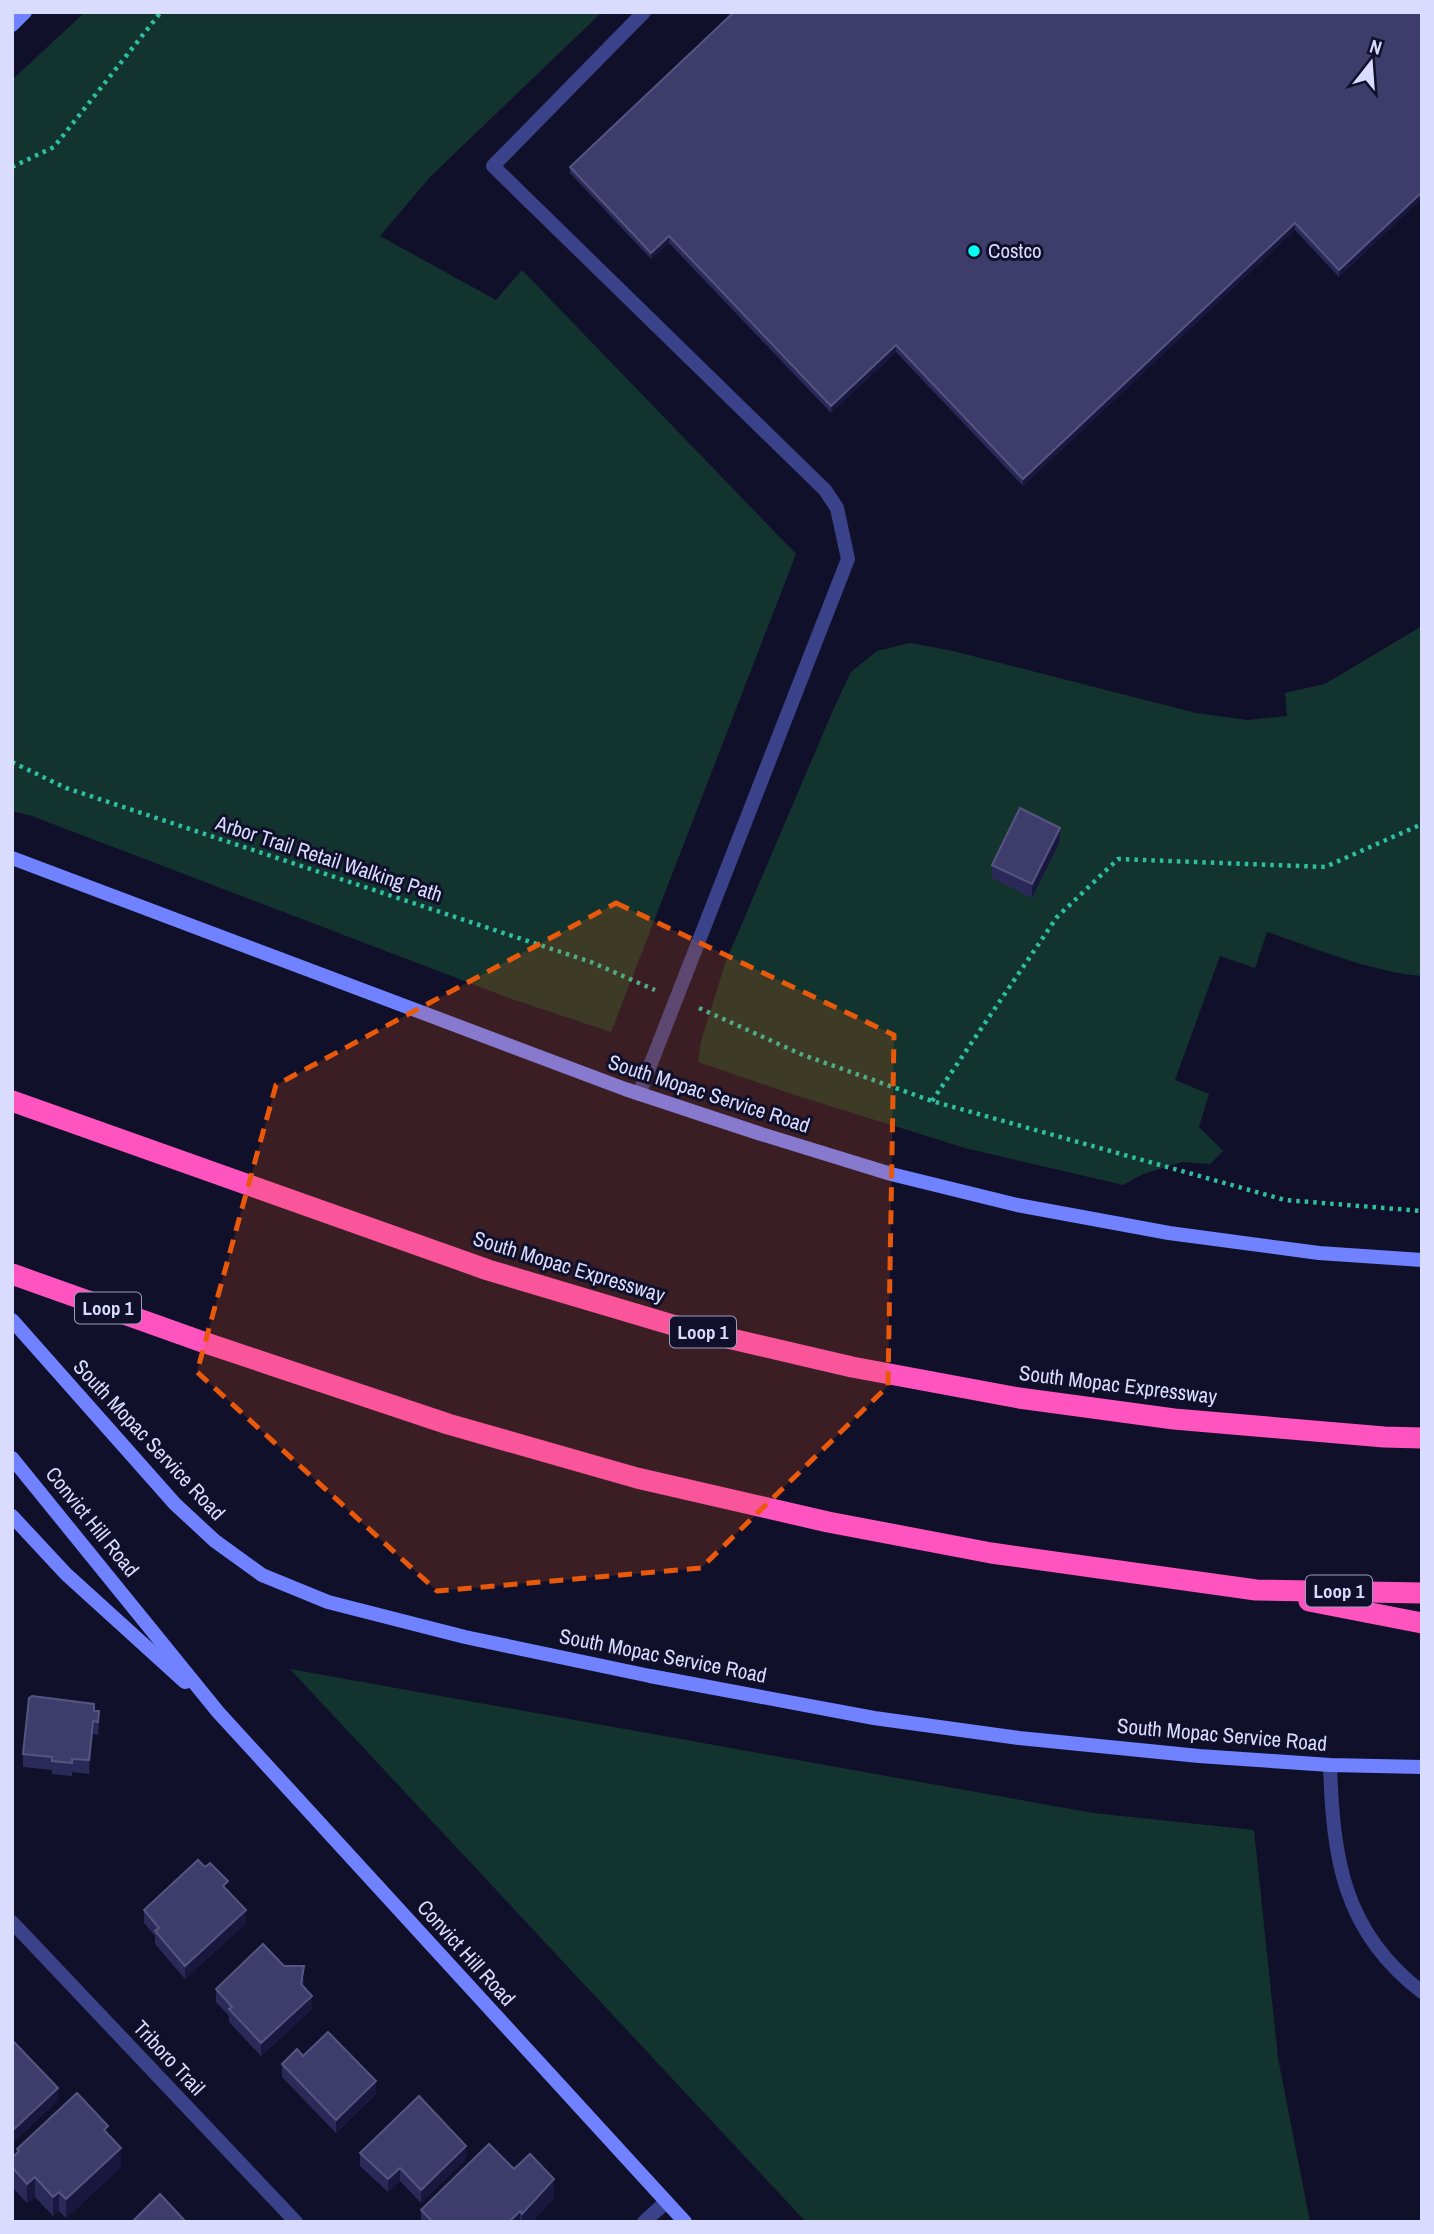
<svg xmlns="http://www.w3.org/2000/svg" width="1434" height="2234" font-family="'Archivo Narrow',sans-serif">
  <rect width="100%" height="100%" fill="#11102a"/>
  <g fill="#13342e">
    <polygon points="85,12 602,12 431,176 380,236 496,300 522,270 796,554 611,1032 509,998 32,816 12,811 12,80"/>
    <path d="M 1422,626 L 1422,976 C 1368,971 1318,949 1267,932 L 1255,968 L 1220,956 L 1175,1080 L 1209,1094 L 1199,1127 L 1223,1151 L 1210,1164 L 1182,1162 L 1143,1174 L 1123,1185 L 965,1148 L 795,1095 L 698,1062 L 701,1041 L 726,961 L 834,708 L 851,672 L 877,651 L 910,643 L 953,651 L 1196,713 L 1248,720 L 1287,716 L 1285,693 L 1325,684 Z"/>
    <polygon points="290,1669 1093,1813 1254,1830 1278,2058 1310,2222 806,2222"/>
  </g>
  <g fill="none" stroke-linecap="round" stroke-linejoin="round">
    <g stroke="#2ebea0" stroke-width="4.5" stroke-dasharray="3.5 5" stroke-linecap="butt">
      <polyline points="12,167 54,147 161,12"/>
      <polyline points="12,762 66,788 591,962 655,990"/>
      <polyline points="699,1008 803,1055 932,1101 1285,1200 1422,1211"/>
      <polyline points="932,1101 1057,917 1118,859 1325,867 1422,824"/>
    </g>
    <g stroke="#3a438a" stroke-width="14">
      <polyline points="639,1094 848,559 837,508 825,490 493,166 644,12"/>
      <path d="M 1330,1765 C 1333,1858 1343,1932 1422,1992"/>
    </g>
    <g stroke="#3a438a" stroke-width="14">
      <polyline points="12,1922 296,2222"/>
      <polyline points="644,2222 666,2202"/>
    </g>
    <g stroke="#7082ff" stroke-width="14">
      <polyline points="12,25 25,12"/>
      <polyline points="12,858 625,1089 758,1133 891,1174 1017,1205 1169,1233 1319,1253 1422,1260"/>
      <polyline points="12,1320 175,1504 215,1541 262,1575 328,1602 465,1637 650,1676 874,1718 1019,1738 1199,1756 1330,1765 1422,1767"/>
      <polyline points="12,1458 218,1712 685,2222"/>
      <polyline points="12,1516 66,1574 185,1682"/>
    </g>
    <g stroke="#ff54bf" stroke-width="21">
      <polyline points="12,1101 488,1270 676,1326 852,1367 1019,1398 1174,1419 1384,1437 1422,1438"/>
      <polyline points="12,1274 203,1342 448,1424 637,1478 828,1522 991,1553 1256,1590 1422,1593"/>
      <polyline points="1309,1601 1422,1623"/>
    </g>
  </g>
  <g fill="#2b2958">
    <polygon points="1422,12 1422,198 1339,277 1295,230 1023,486 896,352 831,413 669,243 651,259 570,173 570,167"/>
    <polygon points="1060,841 1032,898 992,878 992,865"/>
    <polygon points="94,1711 99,1724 98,1735 93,1734 89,1774 72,1772 72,1776 52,1774 52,1770 23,1767 23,1754"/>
    <polygon points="228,1891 246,1923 185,1979 155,1944 155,1936 144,1923 144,1910"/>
    <polygon points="284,1966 304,1979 303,1986 312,2009 261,2056 229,2022 229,2016 216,2002 216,1989"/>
    <polygon points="303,2056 376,2094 336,2133 282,2077 282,2064"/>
    <polygon points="108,2134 121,2167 66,2218 59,2211 53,2216 35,2197 27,2203 12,2187 12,2158 17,2153 17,2149"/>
    <polygon points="360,2153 466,2159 421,2203 400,2181 388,2192 360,2166"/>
    <polygon points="514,2169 554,2198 532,2222 421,2222 421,2210"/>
  </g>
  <g fill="#19173e">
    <polygon points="1422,192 1422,198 1339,277 1339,270"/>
    <polygon points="1295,223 1295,230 1023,486 1023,479"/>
    <polygon points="669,236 669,243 651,259 651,253"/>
    <polygon points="896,345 896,352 831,413 831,406"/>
    <polygon points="1060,828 1060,841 1032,898 1032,884"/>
    <polygon points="93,1721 93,1734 89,1774 89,1760"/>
    <polygon points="246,1910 246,1923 185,1979 185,1966"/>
    <polygon points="312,1996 312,2009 261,2056 261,2043"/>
    <polygon points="376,2081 376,2094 336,2133 336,2120"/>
    <polygon points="58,2088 58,2101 12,2144 12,2131"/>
    <polygon points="466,2146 466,2159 421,2203 421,2190"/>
    <polygon points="121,2148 121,2167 66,2218 66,2199"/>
    <polygon points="400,2168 400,2181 388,2192 388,2179"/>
    <polygon points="35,2177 35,2197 27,2203 27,2184"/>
    <polygon points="554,2179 554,2198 532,2222 522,2222 522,2214"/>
    <polygon points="59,2192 59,2211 53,2216 53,2197"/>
    <polygon points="520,2211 520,2222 509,2222"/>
  </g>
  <g fill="#3e3c6a" stroke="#565581" stroke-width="2">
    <polygon points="734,12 1422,12 1422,192 1339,270 1295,223 1023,479 896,345 831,406 669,236 651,253 570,167"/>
    <polygon points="1020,808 1060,828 1032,884 992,865"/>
    <polygon points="32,1696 94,1704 94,1711 99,1711 98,1722 93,1721 89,1760 72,1759 72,1763 52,1761 52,1757 23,1754 29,1698"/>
    <polygon points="198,1860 205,1867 210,1863 228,1881 223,1886 246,1910 185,1966 155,1931 159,1928 144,1910"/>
    <polygon points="263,1944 284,1966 304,1966 301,1984 312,1996 261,2043 229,2009 232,2007 216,1989"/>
    <polygon points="328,2032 376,2081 336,2120 282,2064 297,2049 303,2056"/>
    <polygon points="12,2040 58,2088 12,2131"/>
    <polygon points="77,2093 108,2126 104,2130 121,2148 66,2199 59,2192 53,2197 35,2177 27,2184 12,2167 12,2158 19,2151 17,2149"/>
    <polygon points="419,2096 466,2146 421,2190 400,2168 388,2179 360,2153"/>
    <polygon points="489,2144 514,2169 530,2154 554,2179 522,2214 520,2211 509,2222 433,2222 421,2210"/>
    <polygon points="160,2194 186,2222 132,2222"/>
  </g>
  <path fill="#e8590c" fill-opacity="0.2" stroke="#e8590c" stroke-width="5" stroke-dasharray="14 9" stroke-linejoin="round" d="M 616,903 L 894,1035 L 888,1386 L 701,1568 L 437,1591 L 197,1372 L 276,1085 Z"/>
  <circle fill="#05fff3" stroke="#11102a" stroke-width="2.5" cx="974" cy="251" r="7"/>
  <g text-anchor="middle" stroke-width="6" stroke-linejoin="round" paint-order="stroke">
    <g fill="#11102a" stroke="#9d9ebf" stroke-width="2">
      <rect x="75" y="1292.5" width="66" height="31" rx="5"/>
      <rect x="670" y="1316.5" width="66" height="31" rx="5"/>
      <rect x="1306" y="1575.5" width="66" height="31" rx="5"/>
    </g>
    <g font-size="19" font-weight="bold" fill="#d9dbff">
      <text x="108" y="1315">Loop 1</text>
      <text x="703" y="1339">Loop 1</text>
      <text x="1339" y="1598">Loop 1</text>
    </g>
    <g font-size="21" fill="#d9dbff" stroke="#11102a" text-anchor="start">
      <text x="988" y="258">Costco</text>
    </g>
    <g font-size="21" fill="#d9dbff" stroke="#11102a">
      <text transform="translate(329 859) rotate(18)" y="7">Arbor Trail Retail Walking Path</text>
      <text transform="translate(709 1094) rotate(18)" y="7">South Mopac Service Road</text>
      <text transform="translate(569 1267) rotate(17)" y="7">South Mopac Expressway</text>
      <text transform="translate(1118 1385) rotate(7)" y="7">South Mopac Expressway</text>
      <text transform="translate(149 1440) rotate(47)" y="7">South Mopac Service Road</text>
      <text transform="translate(92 1522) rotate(51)" y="7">Convict Hill Road</text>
      <text transform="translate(663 1656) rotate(11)" y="7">South Mopac Service Road</text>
      <text transform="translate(1222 1735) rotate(5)" y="7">South Mopac Service Road</text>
      <text transform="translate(466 1953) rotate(48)" y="7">Convict Hill Road</text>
      <text transform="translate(169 2058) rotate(47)" y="7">Triboro Trail</text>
    </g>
  </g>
  <rect width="1434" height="2234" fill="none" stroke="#d9dbff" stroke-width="28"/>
  <g transform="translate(1371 63) rotate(17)" stroke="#11102a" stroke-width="5" paint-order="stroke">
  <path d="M0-5L12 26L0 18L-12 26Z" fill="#d9dbff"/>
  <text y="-10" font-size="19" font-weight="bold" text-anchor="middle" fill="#d9dbff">N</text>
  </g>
</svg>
